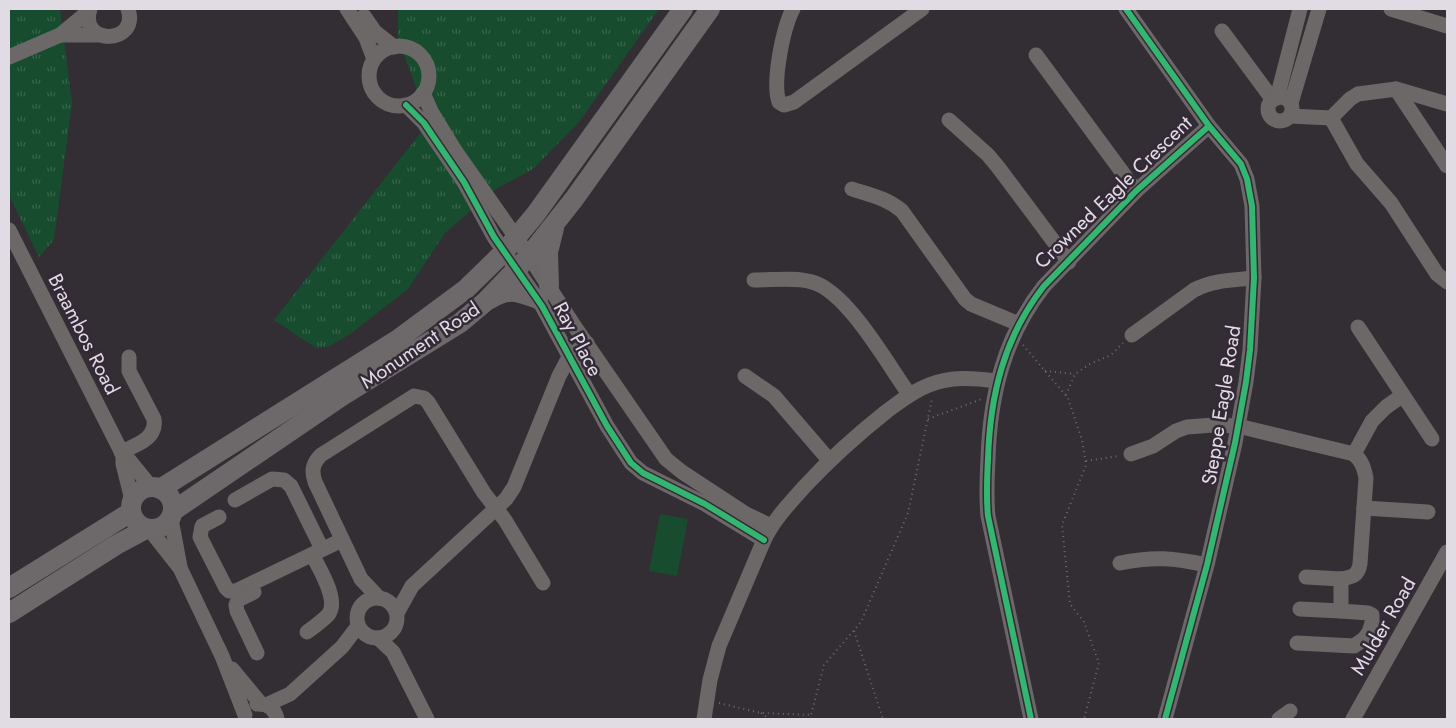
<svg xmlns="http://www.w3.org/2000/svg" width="1456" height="728" font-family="Jost,sans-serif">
  <defs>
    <pattern id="grass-tufts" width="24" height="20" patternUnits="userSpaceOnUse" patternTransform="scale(1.25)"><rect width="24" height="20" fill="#184c2f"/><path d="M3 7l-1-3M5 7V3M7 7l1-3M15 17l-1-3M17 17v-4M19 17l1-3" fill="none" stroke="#39654d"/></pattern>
  </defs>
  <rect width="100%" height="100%" fill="#332d34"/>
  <g fill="url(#grass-tufts)">
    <polygon points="9,9 60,9 72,103 54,240 39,257 9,195"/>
    <polygon points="398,9 659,9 579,122 533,169 496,189 445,233 408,289 350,334 328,347 316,348 274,320 429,122 398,39"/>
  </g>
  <polygon fill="#184c2f" points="660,514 688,519 677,576 649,571"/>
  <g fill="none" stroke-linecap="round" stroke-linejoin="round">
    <g stroke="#6e6c6d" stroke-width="2" stroke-dasharray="1 4" stroke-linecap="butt">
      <polyline points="9,18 10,19"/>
      <polyline points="1023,345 1068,398 1082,440 1086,465 1062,525 1070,604 1084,622 1099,663 1084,719"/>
      <polyline points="1045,371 1075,374"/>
      <polyline points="1066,395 1075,374 1090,364 1111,355 1123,343"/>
      <polyline points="928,419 982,399"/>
      <polyline points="1086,461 1118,456"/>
      <polyline points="854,631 883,719"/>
      <polyline points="719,703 761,713 812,715"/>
      <polyline points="761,713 769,719"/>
      <polyline points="810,719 824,665 861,622 908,513 932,399"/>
    </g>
    <g stroke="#6b6867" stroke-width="15">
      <path d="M 90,9 C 78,46 140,45 128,9"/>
      <polyline points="347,9 366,38 374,59"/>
      <path d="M 793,9 C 783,28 772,82 779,102 L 784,105 L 794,102 L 922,9"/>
      <polyline points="1126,9 1209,126 1241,164 1247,179 1252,206 1254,278 1250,350 1246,382 1235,443 1207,565 1165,719"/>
      <polyline points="1391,9 1447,26"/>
      <polyline points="364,16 375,32 394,47"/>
      <polyline points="1222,31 1273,100"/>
      <polyline points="60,35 99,35"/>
      <circle cx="399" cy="76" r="30"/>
      <polyline points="1036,55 1136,191"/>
      <polyline points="9,57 60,35 89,11 88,9"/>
      <polyline points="1396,89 1447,166"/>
      <polyline points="423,93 432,113 454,149 529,256 575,327 666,459 682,472 746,514 771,526"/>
      <circle cx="1280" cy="109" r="12"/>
      <polyline points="1277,98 1300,9"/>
      <polyline points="1291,103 1319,9"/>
      <polyline points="406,105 424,123 464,182 494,237 542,306 607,426 631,463 643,473 705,504 764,540"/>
      <polyline points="1290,116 1331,118 1350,99 1358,94 1396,89 1447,104"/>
      <polyline points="1331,118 1357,164 1391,203 1437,274 1447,282"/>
      <polyline points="949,120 988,155 998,167 1069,262"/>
      <path d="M 852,189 C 870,195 887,198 902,211 L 965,299 L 971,304 L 1019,324"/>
      <polyline points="9,230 123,455 129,460 151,487"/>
      <path d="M 754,280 C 773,280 795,277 812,282 C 847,291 888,365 909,394"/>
      <polyline points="1358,327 1432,439"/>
      <path d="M 1132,335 L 1194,290 C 1213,280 1233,280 1254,278"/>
      <polyline points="745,376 774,396 829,460"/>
      <path d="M 121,452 C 136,445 157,439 154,419 L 129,371 L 129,357"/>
      <polyline points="1131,454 1153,446 1176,431 1187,427 1214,425 1238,426 1354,454"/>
      <polyline points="1354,454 1372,421 1386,407 1403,395"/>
      <polyline points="123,455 123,464 132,500"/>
      <polyline points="235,500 272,479 284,480 291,486 322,549"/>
      <polyline points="1364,508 1428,512"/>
      <polyline points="219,517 202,526 200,537 226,588 229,591 236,591 342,540"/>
      <polyline points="171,519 180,567"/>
      <polyline points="150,530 180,568 222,656 245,715"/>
      <path d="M 1120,563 C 1154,556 1174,558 1207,565"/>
      <polyline points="1306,577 1341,579"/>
      <polyline points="254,592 238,600 236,605 237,611 257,653"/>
      <path d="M 379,598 L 361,579 L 315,482 C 311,470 313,463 321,455 L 414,396 L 424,398 L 428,402 L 484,493 L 505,520 L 543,583"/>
      <circle cx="377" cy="618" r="20"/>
      <polyline points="1300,609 1341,611"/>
      <polyline points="397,613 412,586 506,499 514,487 559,376 569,357 587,343"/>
      <path d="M 307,632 C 314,627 322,621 328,615 C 339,602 322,573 315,560"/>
      <polyline points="378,638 393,652 427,719"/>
      <path d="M 1297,643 L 1354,646 L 1364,639 L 1369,632 L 1372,623 L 1372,615 L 1368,613 L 1341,611 L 1341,579 C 1352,577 1358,576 1360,564 L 1366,478 C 1364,468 1362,461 1354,454"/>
      <polyline points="232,669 261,704"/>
      <path d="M 257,704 C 268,703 275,709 277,719"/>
      <polyline points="266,705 290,694 342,647 358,626"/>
      <path d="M 704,719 L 710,680 L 719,646 L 764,540 C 774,519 790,503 805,486 C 831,458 858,434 887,411 C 901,401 913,391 929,385 C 951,376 974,378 997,381"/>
      <path d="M 1031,719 L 988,516 C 986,497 987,478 988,459 C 990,395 1004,337 1044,286 L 1136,191 L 1209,126"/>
      <polyline points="1279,719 1290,711"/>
      <polyline points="1353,719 1447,552"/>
    </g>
    <g stroke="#6d686a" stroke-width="20">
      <polyline points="549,286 548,252 554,228"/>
      <path d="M 490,299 C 511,287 517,292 538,299"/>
      <circle cx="152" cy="508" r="21"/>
      <polyline points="160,489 397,340 466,289 504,252 535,215 683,9"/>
      <polyline points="173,511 342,396 460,323 485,302 529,256 574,199 710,9"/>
      <polyline points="9,588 131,512"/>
      <polyline points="9,613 116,545 146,529"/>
    </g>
    <g stroke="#342a37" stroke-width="9">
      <g id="cycleway">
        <polyline points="1126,9 1209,126 1241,164 1247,179 1252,206 1254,278 1250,350 1246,382 1235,443 1207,565 1165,719"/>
        <polyline points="406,105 424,123 464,182 494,237 542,306 607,426 631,463 643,473 705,504 764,540"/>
        <path d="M 1031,719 L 988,516 C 986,497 987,478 988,459 C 990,395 1004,337 1044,286 L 1136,191 L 1209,126"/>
      </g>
    </g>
    <use href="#cycleway" stroke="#33b770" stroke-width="6"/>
  </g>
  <g text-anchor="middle" stroke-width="5" stroke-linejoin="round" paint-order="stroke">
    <g font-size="20" fill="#e1dbe3" stroke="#342a37">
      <text transform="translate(1113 192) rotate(-44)" y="7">Crowned Eagle Crescent</text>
      <text transform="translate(84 334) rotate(63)" y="7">Braambos Road</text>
      <text transform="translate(578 339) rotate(62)" y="7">Ray Place</text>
      <text transform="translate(420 345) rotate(-34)" y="7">Monument Road</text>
      <text transform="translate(1221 405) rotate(-81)" y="7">Steppe Eagle Road</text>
      <text transform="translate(1383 626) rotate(-60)" y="7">Mulder Road</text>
    </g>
  </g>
  <rect width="1456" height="728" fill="none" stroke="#e1dbe3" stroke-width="20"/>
</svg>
